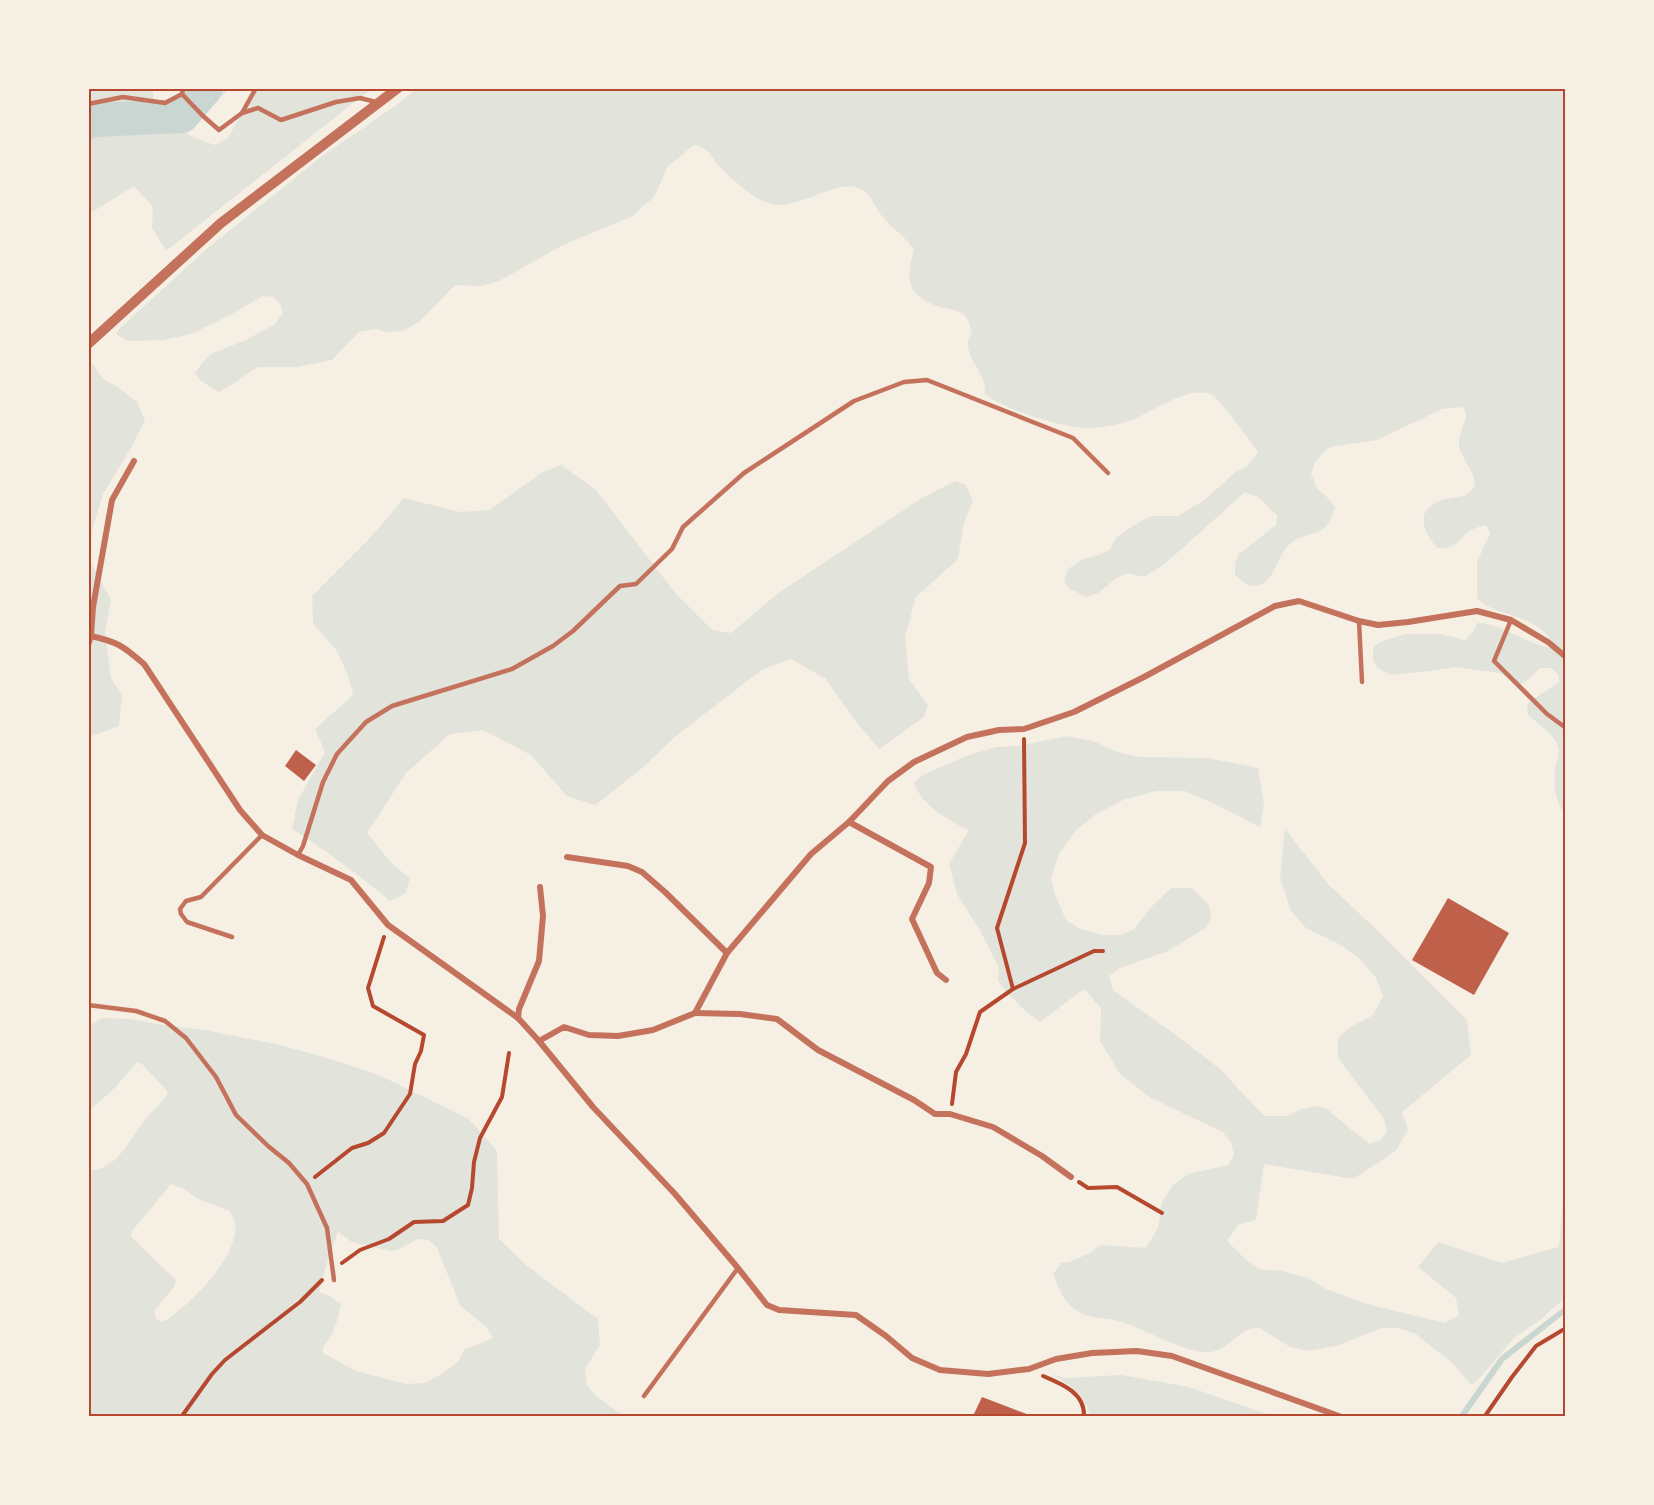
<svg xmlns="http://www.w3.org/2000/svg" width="1654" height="1505" font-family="Helvetica,sans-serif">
  <rect width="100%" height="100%" fill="#f6efe4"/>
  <g fill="#e2e4dc" fill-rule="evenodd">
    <path d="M 89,89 L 153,89 C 152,104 158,106 167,117 C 181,132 196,139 215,145 L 228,138 L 255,89 L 371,89 L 166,251 L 152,228 L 153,207 L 134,186 L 89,214 Z"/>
    <polygon points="189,89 228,89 224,94 214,102"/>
    <path d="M 417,89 L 1565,89 L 1565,814 C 1556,803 1553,785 1555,770 C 1556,762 1560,755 1558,747 C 1555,734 1535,723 1527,713 L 1528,703 L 1559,682 L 1559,676 L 1552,668 L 1540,668 L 1529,679 L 1521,684 L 1500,673 L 1456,667 L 1431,671 L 1390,675 L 1377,667 L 1373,660 L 1373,649 L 1378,643 L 1405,634 L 1441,634 L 1465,640 L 1474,630 L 1477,623 C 1503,623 1526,646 1555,648 C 1537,610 1500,621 1477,598 L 1477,562 L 1490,533 L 1486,525 C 1481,526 1475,528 1471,530 C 1457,539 1459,549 1437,548 C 1422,530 1414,510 1442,500 C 1449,497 1458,498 1465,495 C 1469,493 1472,489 1475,485 C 1475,470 1461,459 1459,445 C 1458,432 1467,423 1466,412 L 1462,407 L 1442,409 L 1377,440 L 1330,447 L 1323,453 L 1316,461 L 1311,474 L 1318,490 L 1327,497 L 1335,508 C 1332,515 1330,523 1324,528 C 1315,536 1300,534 1290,544 C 1277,555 1275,584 1255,586 C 1248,587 1241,580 1235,575 L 1235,563 L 1239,554 L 1276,525 L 1277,515 L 1259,498 L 1245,492 L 1166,563 L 1144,577 L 1128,573 L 1118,577 L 1098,593 L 1087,597 L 1070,589 L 1064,582 L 1068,569 L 1083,559 L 1096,556 L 1109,550 L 1117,537 L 1139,522 L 1152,516 L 1178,516 L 1206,499 L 1234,473 L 1247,466 L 1258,452 C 1251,442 1219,398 1212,395 C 1189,384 1151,413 1130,421 C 1120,424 1105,427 1094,428 C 1068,430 1005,410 985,394 C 987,373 969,364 968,345 C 967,341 970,336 972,331 C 970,326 968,318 964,315 C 956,308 947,310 937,306 C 907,295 905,278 914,250 C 906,237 893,229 883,217 C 876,210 873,198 864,191 C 841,173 798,214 768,203 C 751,197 733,180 720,167 C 709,156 711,148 694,145 L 668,166 L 654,197 L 631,217 L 565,244 L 499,281 L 482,286 L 455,285 L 419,322 L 402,331 L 387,332 L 375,329 L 359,332 L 332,360 L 297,367 L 258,367 L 233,384 L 219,392 L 201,381 L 195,373 L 202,363 L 213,353 L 246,340 L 275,324 L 283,313 L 280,304 L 274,297 L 263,296 L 230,315 L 191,334 L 163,340 L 127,341 L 116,334 L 120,328 L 209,247 L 322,156 L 392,108 Z"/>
    <polygon points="88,357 103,379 118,387 137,402 145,420 131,448 103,494 92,530 91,563 111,600 105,633 111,678 122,696 119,726 89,737"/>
    <path d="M 561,465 L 596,490 L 676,594 L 712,630 L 731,633 L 777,594 L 922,498 L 955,481 L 966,485 L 973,501 L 964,522 L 958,559 L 916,597 L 905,637 L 909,679 L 928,705 L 924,717 L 879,749 L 854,719 L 826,679 L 791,659 L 763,669 L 677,735 L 641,769 L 595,805 L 567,796 L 531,755 L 483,730 L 450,734 L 406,773 L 367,833 L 392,864 L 410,878 L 405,894 L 390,901 C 359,874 326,851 292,829 L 298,800 L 325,752 L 315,729 L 353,695 L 348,676 L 337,651 L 313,624 L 312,596 L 369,539 L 404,498 L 460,512 L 490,510 L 541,473 Z"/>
    <path d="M 1067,736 L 1093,741 L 1118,752 L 1140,757 L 1208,758 L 1258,768 L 1264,804 L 1260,827 L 1213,803 L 1185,791 L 1156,791 L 1123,800 L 1096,814 L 1076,830 L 1059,854 L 1051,878 L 1054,892 L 1066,920 L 1080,929 L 1102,935 L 1121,935 L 1134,929 L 1154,904 L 1171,888 L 1192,888 L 1209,905 L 1211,916 L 1207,927 L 1168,951 L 1120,968 L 1109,976 L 1113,990 L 1176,1035 L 1220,1069 L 1264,1116 L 1287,1116 L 1302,1109 L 1316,1106 L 1327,1109 L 1349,1128 L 1370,1144 L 1381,1140 L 1387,1131 L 1384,1119 L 1338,1058 L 1338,1038 L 1349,1028 L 1373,1015 L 1383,996 L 1376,978 L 1359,958 L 1339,944 L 1306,928 L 1291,911 L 1280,878 L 1285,829 L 1328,884 L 1378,931 L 1467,1020 L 1471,1055 L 1402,1112 L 1408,1129 L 1396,1151 L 1353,1179 L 1264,1164 L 1256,1220 L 1239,1224 L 1227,1241 L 1247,1261 L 1259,1269 L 1282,1271 L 1308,1278 L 1326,1289 L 1367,1304 L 1445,1323 L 1459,1315 L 1456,1298 L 1418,1267 L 1438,1242 L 1502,1263 L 1559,1247 L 1565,1175 L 1565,1298 L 1540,1320 L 1514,1338 L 1478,1380 L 1472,1385 L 1451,1362 L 1416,1334 L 1398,1328 L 1382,1328 L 1336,1346 L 1308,1351 L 1290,1347 L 1260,1328 C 1256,1328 1250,1328 1247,1330 C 1235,1336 1225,1350 1211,1352 C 1187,1355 1144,1328 1119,1321 C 1108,1318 1087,1318 1079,1312 C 1062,1300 1061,1293 1053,1274 L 1061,1263 L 1072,1261 L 1090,1253 L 1101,1245 L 1146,1248 L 1158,1228 L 1162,1202 L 1173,1185 L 1188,1174 L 1228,1165 L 1234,1155 L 1231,1143 L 1223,1132 L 1151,1098 L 1120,1074 L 1100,1041 L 1101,1008 L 1084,989 L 1040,1022 C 1023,1010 1010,997 998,981 L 999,967 L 979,929 L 957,894 L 949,864 L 969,830 C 948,820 922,806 914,783 L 923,775 L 966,756 L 996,747 L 1018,746 Z"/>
    <path d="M 102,1018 L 130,1019 L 157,1024 L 204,1030 L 280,1045 L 334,1060 L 379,1075 L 469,1119 L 497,1151 L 499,1239 L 526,1265 L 598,1319 L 600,1345 L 585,1369 L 587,1385 L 597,1397 L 624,1416 L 89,1416 L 89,1170 C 117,1171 131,1137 147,1117 C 154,1109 164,1102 168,1092 L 142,1064 L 137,1062 C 123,1080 107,1096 89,1111 L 89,1026 ZM 171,1184 L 184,1189 L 198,1199 L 229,1211 C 231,1214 235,1219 235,1223 C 240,1256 189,1306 163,1322 L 157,1320 L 154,1311 L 174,1287 L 176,1280 L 131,1237 L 132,1231 ZM 338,1232 L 352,1242 L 391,1251 L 399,1249 L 418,1239 L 429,1240 L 437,1248 L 460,1305 L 487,1328 L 493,1338 L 464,1350 L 458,1362 L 442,1374 L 424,1383 L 406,1384 L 356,1371 L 323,1353 L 323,1347 C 334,1334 338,1320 341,1304 L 328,1295 L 319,1292 L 327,1263 Z"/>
    <path d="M 1052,1374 L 1065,1378 L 1121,1375 L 1189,1387 L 1273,1416 L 1090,1416 C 1086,1395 1069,1385 1052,1374 Z"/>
  </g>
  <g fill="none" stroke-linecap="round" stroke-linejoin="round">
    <polyline stroke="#c9d6d2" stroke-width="6" points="1462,1416 1502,1359 1566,1309"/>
    <polyline stroke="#c9d6d2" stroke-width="34" points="88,122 94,120 182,116 206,88"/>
  </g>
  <g fill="#bf614a">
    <polygon points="296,750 316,765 304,781 285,766"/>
    <polygon points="1448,898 1509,933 1474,995 1412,960"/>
    <polygon points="982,1397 1032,1416 973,1416"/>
  </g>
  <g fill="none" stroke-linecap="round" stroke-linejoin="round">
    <g stroke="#b5482f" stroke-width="4">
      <polyline points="1013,989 997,928 1025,843 1024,739"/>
      <polyline points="952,1104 956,1072 966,1054 980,1012 1013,989 1094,951 1103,951"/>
      <polyline points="315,1177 352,1148 368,1143 384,1133 410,1094 415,1064 421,1051 424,1035 373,1006 368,988 384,937"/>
      <polyline points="1079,1182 1088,1188 1117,1187 1162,1213"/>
      <polyline points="342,1263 360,1250 389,1239 414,1222 443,1221 468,1205 472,1188 474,1162 480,1138 502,1097 509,1053"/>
      <path d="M 1043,1376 C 1062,1384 1085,1393 1084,1416"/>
      <polyline points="182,1416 212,1374 225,1360 300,1302 322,1280"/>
      <polyline points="1485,1416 1512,1377 1536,1346 1566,1328"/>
    </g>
    <g stroke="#c5725c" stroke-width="4.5">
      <polyline points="182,94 202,115 219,130 242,113 258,108 281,120 336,102 360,98 376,102"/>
      <polyline points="88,104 123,97 165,103 182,94 183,88"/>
      <polyline points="242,113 256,88"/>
      <polyline points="1511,620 1494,661 1547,714 1566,728"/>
      <polyline points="1359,621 1362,682"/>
      <polyline points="298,855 303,846 323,782 337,754 366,722 392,706 512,669 553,646 573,631 620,586 636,584 672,549 683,527 744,473 854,401 904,382 927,380 1073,438 1108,473"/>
      <polyline points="232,937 187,922 181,914 180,909 186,901 201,897 262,835"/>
      <polyline points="88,1005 136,1011 165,1021 186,1038 216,1077 236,1115 268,1146 289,1163 307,1184 327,1228 334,1280"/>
      <polyline points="644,1396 738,1268"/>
    </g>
    <g stroke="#c5725c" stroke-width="6">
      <path d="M 88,637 L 91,636 C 118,642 123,646 144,664 L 240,810 L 262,835 L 298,855 L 351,880 L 388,925 L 518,1018 L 539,1041 L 593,1107 L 675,1194 L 738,1268 L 767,1305 L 779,1310 L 856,1315 L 886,1336 L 912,1358 L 940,1370 L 988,1374 L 1029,1369 L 1056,1359 L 1092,1353 L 1137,1351 L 1172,1356 L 1339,1416"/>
      <polyline points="88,645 91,636 93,607 112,500 134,461"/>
      <polyline points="849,822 931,867 929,883 912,919 937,973 946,980"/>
      <polyline points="567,857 628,866 642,872 665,892 727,953"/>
      <polyline points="695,1013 740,1014 777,1019 818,1050 914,1100 935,1114 950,1114 993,1127 1042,1156 1071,1177"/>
      <polyline points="518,1018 519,1009 539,961 543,916 540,887"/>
      <polyline points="539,1041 564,1027 589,1035 618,1036 653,1030 695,1013 727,953 811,854 849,822 888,781 914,762 967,737 999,730 1024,729 1074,712 1144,677 1275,606 1299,601 1359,621 1378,625 1408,622 1477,611 1511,620 1548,642 1566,657"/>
    </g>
    <polyline stroke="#c5725c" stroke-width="10" points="88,344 221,223 398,88"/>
  </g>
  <rect width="1654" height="1505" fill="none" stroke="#f6efe4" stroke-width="180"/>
  <rect x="90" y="90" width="1474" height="1325" fill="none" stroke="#b5482f" stroke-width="2"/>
</svg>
